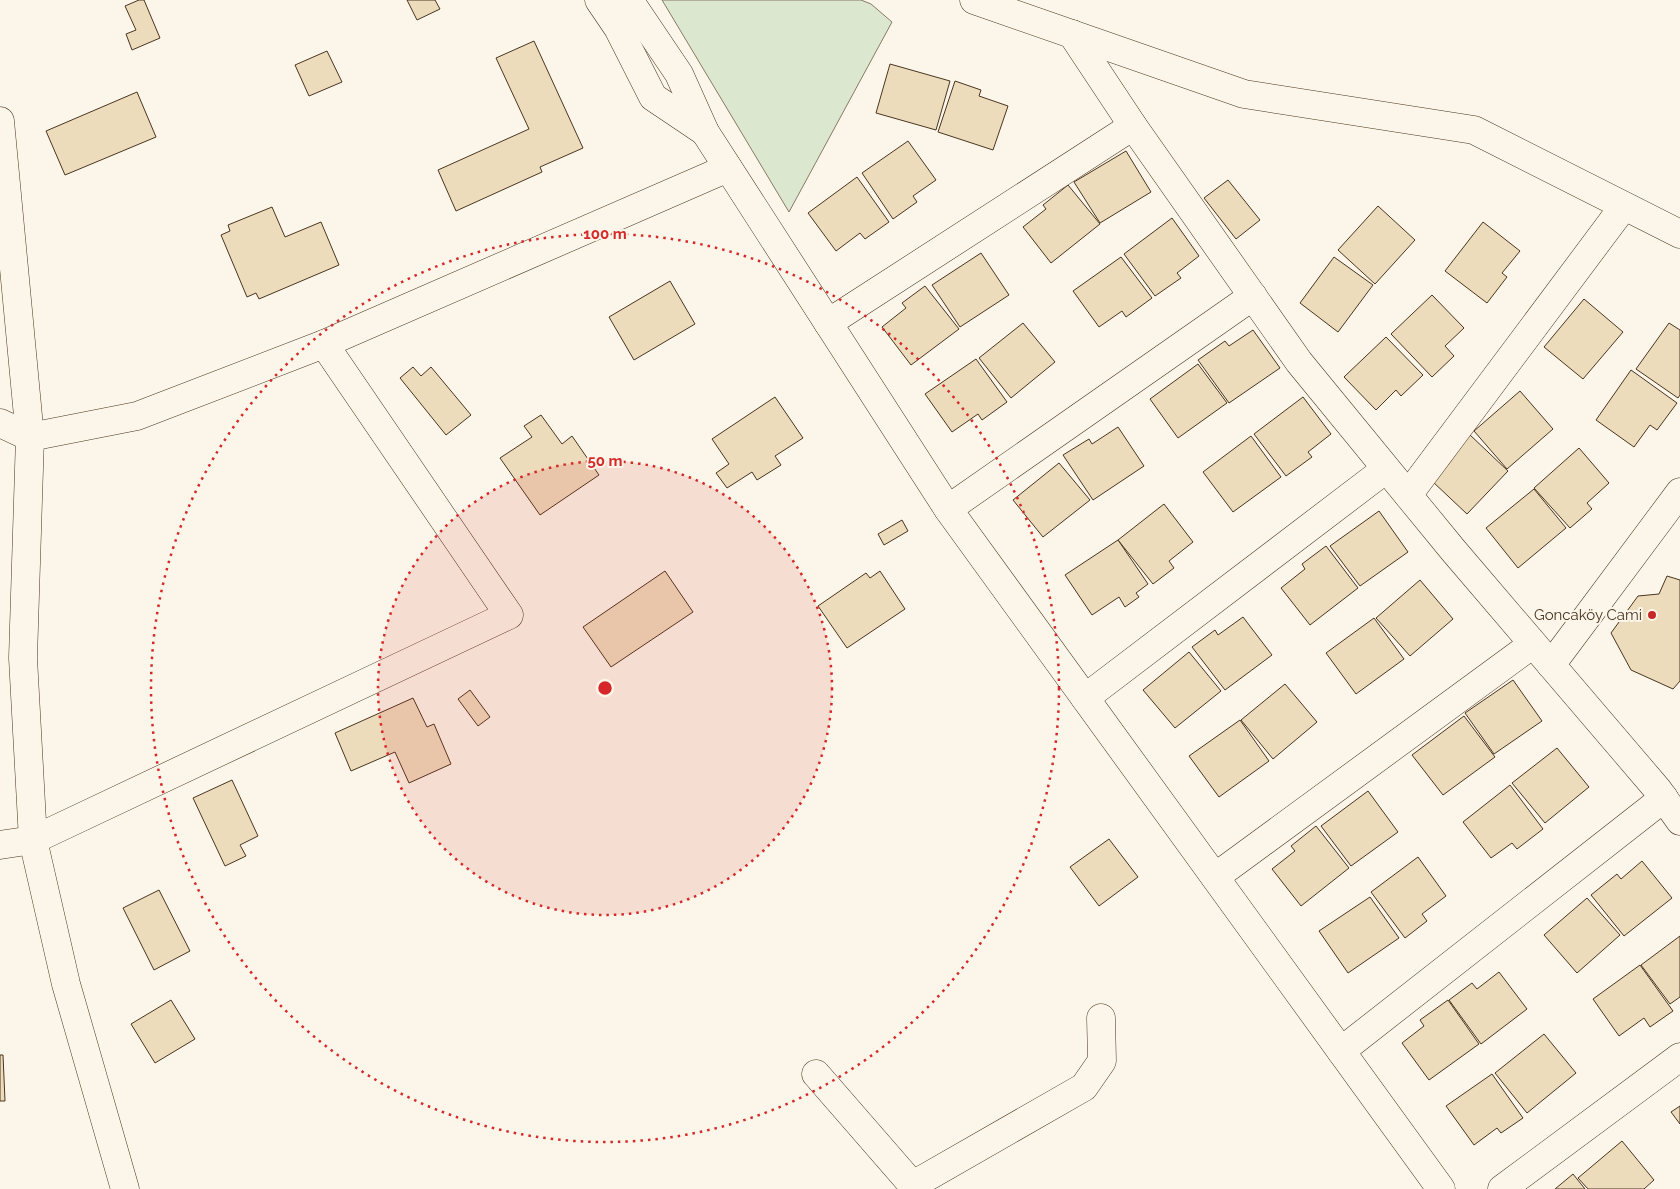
<svg xmlns="http://www.w3.org/2000/svg" width="1680" height="1189" font-family="Raleway,sans-serif">
  <rect width="100%" height="100%" fill="#fbf6e9"/>
  <polygon fill="#dce7d0" stroke="#887966" points="662,0 861,0 871,4 892,22 789,212"/>
  <g fill="#ecdcbc" stroke="#4a3520">
    <polygon points="139,0 144,0 160,38 132,50 126,34 136,30 125,6"/>
    <polygon points="407,0 435,0 440,9 417,20"/>
    <polygon points="534,41 583,148 540,167 542,172 456,211 438,170 529,129 496,58"/>
    <polygon points="327,51 342,82 309,96 295,65"/>
    <polygon points="890,64 950,81 936,130 876,113"/>
    <polygon points="955,81 981,90 979,96 1008,106 993,150 938,132"/>
    <polygon points="137,92 156,137 65,175 46,131"/>
    <polygon points="908,141 936,180 913,196 917,202 893,219 862,173"/>
    <polygon points="1126,151 1151,192 1100,223 1074,182"/>
    <polygon points="857,177 889,222 865,239 860,233 836,251 808,213"/>
    <polygon points="1228,180 1260,220 1236,239 1204,198"/>
    <polygon points="1068,185 1100,224 1051,263 1023,227 1046,209 1043,205"/>
    <polygon points="1378,206 1415,240 1375,284 1338,250"/>
    <polygon points="272,207 285,237 321,222 339,265 259,299 256,293 247,297 221,235 230,231 228,225"/>
    <polygon points="1172,218 1199,256 1177,273 1181,278 1155,296 1124,254"/>
    <polygon points="1483,222 1520,251 1502,273 1507,277 1487,303 1445,271"/>
    <polygon points="981,253 1009,295 960,327 932,285"/>
    <polygon points="1121,257 1152,298 1126,317 1122,311 1099,327 1073,291"/>
    <polygon points="1334,257 1373,285 1338,332 1300,303"/>
    <polygon points="670,281 695,324 634,360 609,317"/>
    <polygon points="925,286 959,329 911,365 882,327 906,308 902,303"/>
    <polygon points="1432,295 1464,328 1445,346 1454,356 1432,377 1391,334"/>
    <polygon points="1584,299 1623,332 1583,379 1544,347"/>
    <polygon points="1023,323 1055,362 1011,398 979,358"/>
    <polygon points="1669,323 1680,330 1680,395 1678,398 1636,369"/>
    <polygon points="1253,330 1280,368 1229,403 1198,360 1225,341 1229,346"/>
    <polygon points="1386,337 1423,375 1401,396 1396,390 1376,410 1344,377"/>
    <polygon points="976,359 1007,402 982,420 978,414 952,432 925,394"/>
    <polygon points="1198,364 1227,403 1178,438 1150,399"/>
    <polygon points="413,367 421,376 431,367 471,415 446,435 400,378"/>
    <polygon points="1631,370 1677,403 1657,430 1650,425 1634,447 1596,420"/>
    <polygon points="1520,391 1553,429 1507,469 1474,431"/>
    <polygon points="775,397 803,438 775,456 781,465 757,480 752,472 727,488 716,473 729,464 712,439"/>
    <polygon points="1303,397 1331,434 1308,452 1312,457 1286,476 1254,434"/>
    <polygon points="541,415 562,444 572,436 599,475 540,515 500,458 532,437 524,426"/>
    <polygon points="1118,427 1144,466 1093,500 1063,455 1089,439 1092,444"/>
    <polygon points="1469,434 1508,471 1467,514 1432,481 1452,460 1448,456"/>
    <polygon points="1251,436 1281,477 1233,512 1203,472"/>
    <polygon points="1579,448 1609,483 1587,503 1592,509 1570,528 1534,488"/>
    <polygon points="1059,463 1090,500 1043,537 1013,500"/>
    <polygon points="1534,489 1566,528 1518,568 1486,528"/>
    <polygon points="1164,504 1193,542 1169,561 1174,568 1153,584 1118,540"/>
    <polygon points="1379,511 1408,552 1360,586 1330,546"/>
    <polygon points="902,520 908,531 884,545 878,534"/>
    <polygon points="1118,540 1148,584 1136,593 1139,597 1125,607 1119,597 1092,615 1065,575"/>
    <polygon points="1326,546 1358,588 1310,625 1281,588 1305,569 1302,564"/>
    <polygon points="665,571 693,612 611,667 583,627"/>
    <polygon points="880,571 905,609 847,648 818,606 866,573 870,578"/>
    <polygon points="1667,576 1680,580 1680,681 1673,689 1631,670 1611,633 1638,596 1659,594"/>
    <polygon points="1420,580 1453,619 1410,656 1376,618"/>
    <polygon points="1243,617 1272,655 1225,690 1192,647 1215,630 1218,635"/>
    <polygon points="1374,618 1404,659 1356,694 1326,653"/>
    <polygon points="1189,652 1221,691 1175,728 1143,690"/>
    <polygon points="1513,680 1542,721 1494,754 1465,713"/>
    <polygon points="1285,684 1317,722 1273,759 1241,720"/>
    <polygon points="470,690 490,717 478,726 458,699"/>
    <polygon points="413,698 427,727 434,724 451,764 409,783 395,752 351,771 335,733"/>
    <polygon points="1464,716 1495,757 1443,795 1412,755"/>
    <polygon points="1240,720 1269,761 1219,797 1189,756"/>
    <polygon points="1557,748 1589,787 1545,823 1512,783"/>
    <polygon points="232,780 258,836 240,845 246,856 225,866 193,798"/>
    <polygon points="1510,785 1543,829 1517,849 1512,843 1491,858 1463,822"/>
    <polygon points="1368,791 1398,832 1351,866 1321,826"/>
    <polygon points="1316,826 1349,868 1301,906 1272,869 1295,851 1291,846"/>
    <polygon points="1109,839 1138,877 1099,906 1070,867"/>
    <polygon points="1418,857 1446,896 1422,914 1427,921 1405,938 1371,892"/>
    <polygon points="1642,861 1672,898 1624,936 1591,895 1617,874 1621,879"/>
    <polygon points="159,890 190,951 154,970 123,908"/>
    <polygon points="1370,897 1399,938 1348,973 1319,931"/>
    <polygon points="1587,898 1620,935 1577,973 1544,935"/>
    <polygon points="1680,936 1680,997 1670,1004 1641,965"/>
    <polygon points="1640,965 1673,1011 1650,1027 1644,1018 1619,1036 1593,999"/>
    <polygon points="1499,972 1527,1009 1481,1044 1449,1000 1472,983 1477,989"/>
    <polygon points="171,1000 195,1039 155,1063 131,1024"/>
    <polygon points="1448,1000 1479,1044 1429,1080 1402,1043 1424,1026 1420,1020"/>
    <polygon points="1544,1034 1576,1073 1527,1113 1495,1073"/>
    <polygon points="0,1055 3,1055 5,1101 0,1101"/>
    <polygon points="1492,1074 1523,1118 1501,1133 1497,1128 1474,1145 1446,1106"/>
    <polygon points="1680,1106 1680,1124 1671,1112"/>
    <polygon points="1622,1141 1654,1180 1644,1189 1588,1189 1578,1178"/>
    <polygon points="1573,1174 1585,1189 1555,1189"/>
  </g>
  <g fill="none" stroke-linecap="round" stroke-linejoin="round">
    <g stroke="#4a3520" stroke-width="29">
      <g id="street">
        <polyline points="1072,34 1133,126 1299,362 1453,550 1658,790 1680,821"/>
        <polyline points="0,121 30,437 23,658 33,840 66,984 125,1189"/>
        <polyline points="828,323 1133,126"/>
        <polyline points="0,423 30,437 137,416 324,344 728,168"/>
        <polyline points="1408,495 1624,206"/>
        <polyline points="948,509 1253,296"/>
        <polyline points="1551,665 1680,492"/>
        <polyline points="1085,698 1386,469"/>
        <polyline points="0,845 33,840 509,615 324,344"/>
        <polyline points="1215,877 1533,644"/>
        <polyline points="1341,1051 1664,798"/>
        <polyline points="816,1074 916,1189"/>
        <polyline points="913,1185 1084,1087 1102,1061 1101,1018"/>
        <polyline points="1502,1189 1680,1057"/>
      </g>
    </g>
    <g stroke="#4a3520" stroke-width="29">
      <g id="secondary">
        <polyline points="599,0 618,28 653,97 705,132"/>
        <polyline points="629,0 679,74 705,132 948,509 1441,1189"/>
        <polyline points="974,0 1244,94 1474,130 1680,234"/>
      </g>
    </g>
    <use href="#street" stroke="#fbf6e9" stroke-width="28"/>
    <use href="#secondary" stroke="#fbf6e9" stroke-width="28"/>
  </g>
  <circle cx="605" cy="688" r="227" fill="#d62828" fill-opacity=".12"/>
  <g fill="none" stroke="#d62828" stroke-width="2.5" stroke-dasharray="2.5 5">
    <circle cx="605" cy="688" r="227"/>
    <circle cx="605" cy="688" r="454"/>
  </g>
  <circle fill="#c62828" stroke="#fbf6e9" stroke-width="2" cx="1652" cy="615" r="5"/>
  <g text-anchor="middle" stroke-width="4" stroke-linejoin="round" paint-order="stroke">
    <g font-size="15" fill="#4a3520" stroke="#fbf6e9" text-anchor="end">
      <text x="1642" y="620">Goncaköy Cami</text>
    </g>
  </g>
  <circle cx="605" cy="688" r="8" fill="#d62828" stroke="#fbf6e9" stroke-width="2.5"/>
  <g font-size="15" text-anchor="middle" font-weight="bold" fill="#d62828" stroke="#fbf6e9" stroke-width="4" stroke-linejoin="round" paint-order="stroke">
    <text x="605" y="239">100 m</text>
    <text x="605" y="466">50 m</text>
  </g>
</svg>
